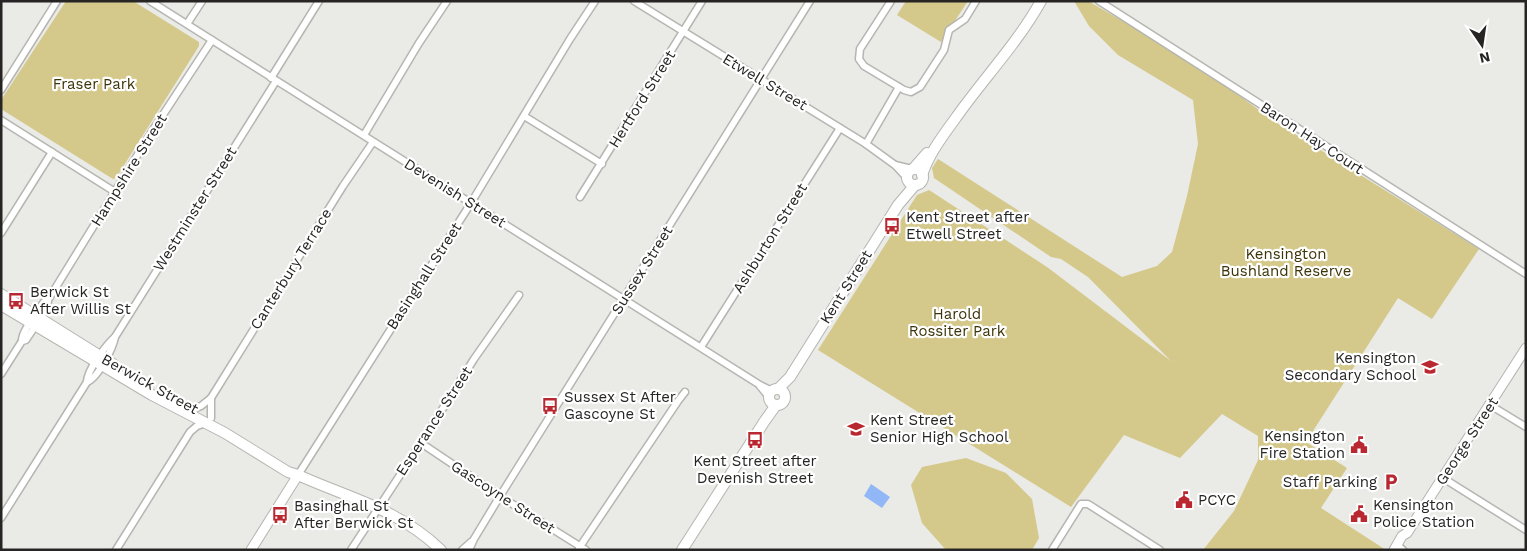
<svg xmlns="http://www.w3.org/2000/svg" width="1527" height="551" font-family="'Work Sans',sans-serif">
  <rect width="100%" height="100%" fill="#eaeae6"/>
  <g fill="#d4c88a">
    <polygon points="66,1 133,1 199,42 199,46 116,178 113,179 1,109 1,100"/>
    <polygon points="906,1 968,1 941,42 897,15"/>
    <polygon points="1074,1 1088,1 1192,61 1274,121 1479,249 1432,319 1398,298 1306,442 1347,468 1321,508 1386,550 1203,550 1234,511 1258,460 1258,436 1222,414 1180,458 1124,435 1071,507 818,350 917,195 929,190 1047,267 1171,361 1088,277 1061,259 1051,257 934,178 932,168 938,159 1122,277 1157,266 1172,252 1187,196 1198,144 1193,100 1118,55 1089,26"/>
    <polygon points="966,458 1006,473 1032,499 1039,538 1032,550 946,550 922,523 911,485 922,467"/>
  </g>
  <polygon fill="#91b7f6" points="871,484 890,497 882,508 864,496"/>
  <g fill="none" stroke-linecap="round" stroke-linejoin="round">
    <g stroke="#b5b5b1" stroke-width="9">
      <g id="street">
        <polyline points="150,1 760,385 772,391"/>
        <polyline points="634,1 866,144 895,165 907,178"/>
        <polyline points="891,1 860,49 859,59 864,66 904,90 911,92 920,87 944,50 949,30 965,19 976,1"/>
        <polyline points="1099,1 1526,274"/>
        <polyline points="187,24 202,1"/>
        <polyline points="271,78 319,1"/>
        <polyline points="1,90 57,1"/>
        <polyline points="524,116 602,164"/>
        <polyline points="1,120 115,192"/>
        <polyline points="364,135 419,43 447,1"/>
        <polyline points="866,144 899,87"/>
        <polyline points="895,165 912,169"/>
        <polyline points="580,197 702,1"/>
        <polyline points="1,233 52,152"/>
        <path d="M 22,341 C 21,332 38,311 44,302 L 48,300"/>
        <polyline points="701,347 840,128"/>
        <path d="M 1,374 L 22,341 L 26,340 C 32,330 48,311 48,300 L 151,133 L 212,40"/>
        <path d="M 87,382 C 98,378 113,348 115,337 L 276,81"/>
        <polyline points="760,386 769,397"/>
        <polyline points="1490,405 1526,427"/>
        <polyline points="193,409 201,406 211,398 343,186 373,142"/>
        <polyline points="211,418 211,398"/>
        <polyline points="421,443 506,500 586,550"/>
        <polyline points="298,475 471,203 570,39 595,1"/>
        <polyline points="1443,478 1526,530"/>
        <path d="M 1,518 L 87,382 C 87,370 106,345 115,337"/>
        <polyline points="1397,545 1403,550"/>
        <polyline points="579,548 678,401 685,392"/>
        <polyline points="116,550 190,432 197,426 206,423"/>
        <polyline points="351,550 421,443 474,359 519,295"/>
        <polyline points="462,550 471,542"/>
        <polyline points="469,550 474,539 500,496 810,1"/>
        <polyline points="1052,550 1081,504 1088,504 1160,550"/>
      </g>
    </g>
    <g stroke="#b5b5b1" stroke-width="11">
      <g id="secondary">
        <polyline points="251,550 298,475"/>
        <polyline points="1394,550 1402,536 1407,533 1526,348"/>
      </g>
    </g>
    <g stroke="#b5b5b1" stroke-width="12">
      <g id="primary">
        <polyline points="913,169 927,153"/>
        <circle cx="915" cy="177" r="8"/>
        <path d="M 922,175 C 929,154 942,137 955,119 C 983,79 1017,44 1041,1"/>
        <polyline points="1,294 113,364"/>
        <path d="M 1,305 L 152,395 L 225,433 L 288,472 L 298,475 C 351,499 397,508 441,550"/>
        <polyline points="778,389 790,377 898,205 915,185"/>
        <circle cx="777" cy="397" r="8"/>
        <polyline points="682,550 764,422 776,405"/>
      </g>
    </g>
    <use href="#street" stroke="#fff" stroke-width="6"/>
    <use href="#secondary" stroke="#fff" stroke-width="9"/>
    <use href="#primary" stroke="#fff" stroke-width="10"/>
  </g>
  <defs>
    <g id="bus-bare" transform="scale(1.35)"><path d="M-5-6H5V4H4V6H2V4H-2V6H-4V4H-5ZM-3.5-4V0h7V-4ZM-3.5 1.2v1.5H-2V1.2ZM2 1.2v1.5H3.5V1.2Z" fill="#b92831" stroke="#fff" stroke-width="2.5" paint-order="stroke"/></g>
    <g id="school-bare" transform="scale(1.35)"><path d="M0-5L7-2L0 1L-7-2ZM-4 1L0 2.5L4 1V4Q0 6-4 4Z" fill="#b92831" stroke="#fff" stroke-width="2.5" paint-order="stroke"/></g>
    <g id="civic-bare" transform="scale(1.35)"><path d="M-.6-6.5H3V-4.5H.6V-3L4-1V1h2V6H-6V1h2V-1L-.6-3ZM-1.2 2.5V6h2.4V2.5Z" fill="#b92831" stroke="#fff" stroke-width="2.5" paint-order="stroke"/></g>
    <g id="parking-bare" transform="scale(1.35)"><path d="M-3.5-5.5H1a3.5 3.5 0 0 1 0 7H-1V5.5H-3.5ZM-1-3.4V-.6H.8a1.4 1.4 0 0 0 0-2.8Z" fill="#b92831" stroke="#fff" stroke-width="2.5" paint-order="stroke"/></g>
  </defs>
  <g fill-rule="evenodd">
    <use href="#bus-bare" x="892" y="226"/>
    <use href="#bus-bare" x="16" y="301"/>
    <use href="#school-bare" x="1430" y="367"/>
    <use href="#bus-bare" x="550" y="406"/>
    <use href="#school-bare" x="856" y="429"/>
    <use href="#bus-bare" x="755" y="440"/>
    <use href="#civic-bare" x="1359" y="445"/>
    <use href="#parking-bare" x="1391" y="482"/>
    <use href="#civic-bare" x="1184" y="500"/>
    <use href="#civic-bare" x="1359" y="514"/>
    <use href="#bus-bare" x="280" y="515"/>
  </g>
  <g text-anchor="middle" stroke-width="4.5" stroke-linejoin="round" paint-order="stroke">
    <g font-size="15" fill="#262524" stroke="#fff">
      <text transform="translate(765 82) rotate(31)" y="5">Etwell Street</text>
      <text transform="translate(642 99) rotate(-58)" y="5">Hertford Street</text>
      <text transform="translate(1312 138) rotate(33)" y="5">Baron Hay Court</text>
      <text transform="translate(129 170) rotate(-58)" y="5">Hampshire Street</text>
      <text transform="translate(455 193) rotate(32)" y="5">Devenish Street</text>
      <text transform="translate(195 209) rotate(-58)" y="5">Westminster Street</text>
      <text transform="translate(770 238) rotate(-58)" y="5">Ashburton Street</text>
      <text transform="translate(291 269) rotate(-58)" y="5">Canterbury Terrace</text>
      <text transform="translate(642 270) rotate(-58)" y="5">Sussex Street</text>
      <text transform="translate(424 276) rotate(-57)" y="5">Basinghall Street</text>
      <text transform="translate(846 287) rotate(-58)" y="5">Kent Street</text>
      <text transform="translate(150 384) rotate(29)" y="5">Berwick Street</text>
      <text transform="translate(434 421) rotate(-57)" y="5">Esperance Street</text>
      <text transform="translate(1467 441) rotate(-57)" y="5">George Street</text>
      <text transform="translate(503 497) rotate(33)" y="5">Gascoyne Street</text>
    </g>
    <g font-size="15" fill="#3c3407" stroke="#fff">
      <text x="94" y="89">Fraser Park</text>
      <text x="1286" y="259">Kensington<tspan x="1286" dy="17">Bushland Reserve</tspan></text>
      <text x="957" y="319">Harold<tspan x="957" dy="17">Rossiter Park</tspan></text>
    </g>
    <g font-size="15" fill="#262524" stroke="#fff" text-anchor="start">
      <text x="906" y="222">Kent Street after<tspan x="906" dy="17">Etwell Street</tspan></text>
      <text x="30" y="297">Berwick St<tspan x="30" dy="17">After Willis St</tspan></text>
      <text x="1416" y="363" text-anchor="end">Kensington<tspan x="1416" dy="17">Secondary School</tspan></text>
      <text x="564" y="402">Sussex St After<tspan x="564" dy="17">Gascoyne St</tspan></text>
      <text x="870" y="425">Kent Street<tspan x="870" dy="17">Senior High School</tspan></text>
      <text x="1345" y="441" text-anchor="end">Kensington<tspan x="1345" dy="17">Fire Station</tspan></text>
      <text x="755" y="466" text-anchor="middle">Kent Street after<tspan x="755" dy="17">Devenish Street</tspan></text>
      <text x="1377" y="487" text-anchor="end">Staff Parking</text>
      <text x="1198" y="505">PCYC</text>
      <text x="1373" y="510">Kensington<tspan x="1373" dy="17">Police Station</tspan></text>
      <text x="294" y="511">Basinghall St<tspan x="294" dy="17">After Berwick St</tspan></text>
    </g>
  </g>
  <rect width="1527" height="551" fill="none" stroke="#262524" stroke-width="5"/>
  <g transform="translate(1482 45) rotate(167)" stroke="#ffffff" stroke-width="4" paint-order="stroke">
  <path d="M0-4L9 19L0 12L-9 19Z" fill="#262524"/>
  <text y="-8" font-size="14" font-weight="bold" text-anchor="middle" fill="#262524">N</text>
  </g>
</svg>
